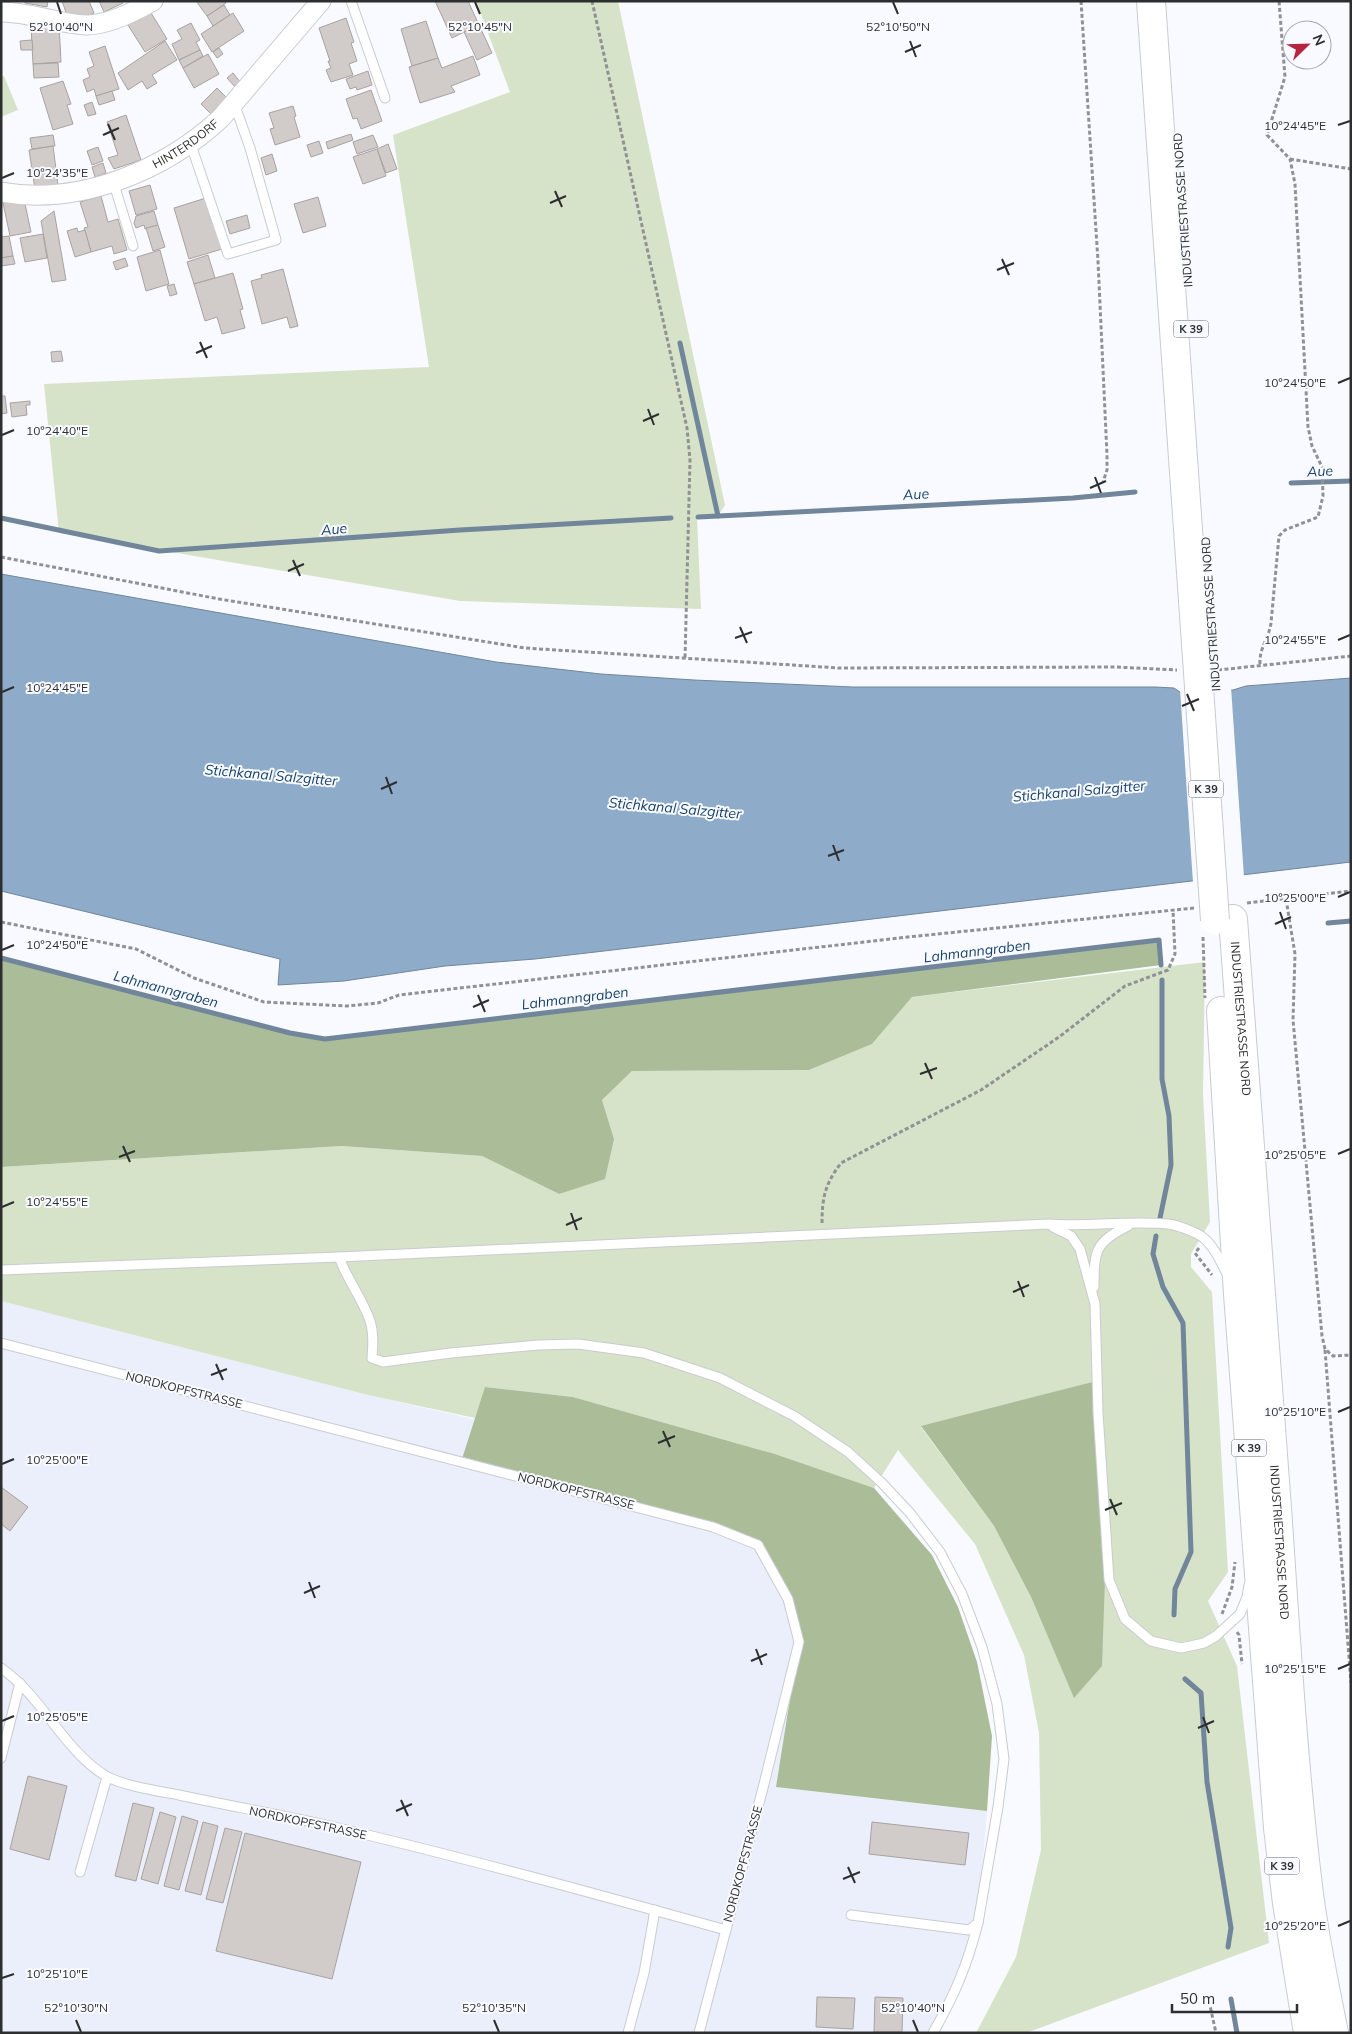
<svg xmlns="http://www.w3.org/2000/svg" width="1352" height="2034" font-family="Mulish,sans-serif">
  <rect width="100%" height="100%" fill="#f8faff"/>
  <polygon fill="#ebeffb" points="1,1301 368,1395 788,1491 824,1548 776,1787 987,1811 978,1923 940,2033 1,2033"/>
  <g fill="#d6e3c9" fill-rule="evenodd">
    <polygon points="476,1 618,1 725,505 718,516 697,518 701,609 460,601 59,533 44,384 429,367 393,135 510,92"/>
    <polygon points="4,76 18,110 1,117 1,77"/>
    <path d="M 1205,962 L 1203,1095 L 1210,1222 L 1191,1254 L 1191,1267 L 1212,1292 L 1228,1572 L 1208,1601 L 1237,1666 L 1269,1943 L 1026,2033 L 976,2033 L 1016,1957 L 1041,1850 L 1039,1733 L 1024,1655 L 975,1544 L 898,1450 L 874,1488 L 775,1454 L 573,1397 L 486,1387 L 475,1418 L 368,1395 L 1,1301 L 1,1167 L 342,1146 L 482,1156 L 559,1194 L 614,1139 L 602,1100 L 632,1071 L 809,1070 L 872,1044 L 912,997 ZM 1096,1381 L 1032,1599 L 994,1526 L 921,1427 Z"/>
  </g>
  <g fill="#aabc98">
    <polygon points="1159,940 1161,965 912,997 872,1044 809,1070 632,1071 602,1100 614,1139 605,1179 559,1194 482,1156 342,1146 1,1167 1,958 290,1033 325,1039"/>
    <polygon points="1096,1381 1105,1578 1102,1666 1074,1698 1032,1599 994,1526 921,1426"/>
    <polygon points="485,1387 573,1397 775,1454 874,1488 932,1555 958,1607 977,1662 992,1736 987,1811 776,1787 799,1642 788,1599 758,1545 713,1527 461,1462"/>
  </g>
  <polygon fill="#8eabc9" stroke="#71869b" points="1,574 496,662 601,674 694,680 853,687 1155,687 1174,688 1180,692 1233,690 1246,686 1351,678 1351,862 604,951 535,959 445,966 344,981 278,985 280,959 1,891"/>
  <polygon fill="#f8faff" points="1231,687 1244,877 1193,883 1180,689"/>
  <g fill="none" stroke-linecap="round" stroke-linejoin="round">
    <g stroke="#71869b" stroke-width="5">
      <polyline points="680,343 718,516"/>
      <polyline points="1291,483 1351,481"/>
      <polyline points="698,517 1073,498 1135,492"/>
      <polyline points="1,518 159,551 460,530 671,518"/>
      <polyline points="1328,923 1351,921"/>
      <polyline points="1,958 290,1033 325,1039 1159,940 1161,965"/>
      <polyline points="1160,1218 1171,1165 1169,1116 1162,1079 1162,980"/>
      <polyline points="1156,1236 1153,1254 1163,1287 1183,1323 1191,1552 1175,1589 1174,1615"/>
      <polyline points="1185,1679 1201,1693 1207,1782 1231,1928 1228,1947"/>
      <polyline points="1231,1999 1237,2033"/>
    </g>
  </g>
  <g fill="#d1cbca" stroke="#a8a2a1">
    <polygon points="25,1 48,1 47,7 25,3"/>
    <polygon points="62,1 89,1 94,13 83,17 67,15"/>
    <polygon points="99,1 122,1 123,3 104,12"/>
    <polygon points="196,1 225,1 226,3 207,16"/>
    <polygon points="435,1 468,1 479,25 452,38"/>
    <polygon points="224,5 230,15 213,26 207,16"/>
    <polygon points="148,8 167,39 145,52 126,22"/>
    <polygon points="233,13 244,31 212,52 201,34"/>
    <polygon points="346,18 354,42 351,43 357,61 349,64 353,75 331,82 326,70 331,68 328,61 330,61 319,28"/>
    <polygon points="426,21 438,58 412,66 401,29"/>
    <polygon points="191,23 200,40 196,42 200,50 179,60 172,44 182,39 177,30"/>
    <polygon points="59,24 61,62 33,64 31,26"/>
    <polygon points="479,25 492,53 477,60 464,32"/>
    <polygon points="32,40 33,50 21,50 20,41"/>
    <polygon points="165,41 177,60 152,75 157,83 147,89 142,81 128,90 118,73"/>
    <polygon points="105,46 119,89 96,96 94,89 87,92 83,80 90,77 87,69 94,66 89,52"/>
    <polygon points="219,48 223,54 217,58 213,52"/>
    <polygon points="200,50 203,56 183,68 179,60"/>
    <polygon points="208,54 219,74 194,88 183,68"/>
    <polygon points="473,56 480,75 451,86 455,92 420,103 409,67 438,58 442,68"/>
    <polygon points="58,63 59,77 34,78 33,64"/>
    <polygon points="368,71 372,85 357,90 356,87 350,89 346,79"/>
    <polygon points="233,73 241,83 236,88 227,78"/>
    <polygon points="63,81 71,104 67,105 73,124 53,130 40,88"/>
    <polygon points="217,88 228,99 212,115 201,104"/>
    <polygon points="371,90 382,121 361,129 357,118 353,119 346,99"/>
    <polygon points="112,91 115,100 99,105 96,96"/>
    <polygon points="92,102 96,114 88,116 84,105"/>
    <polygon points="293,106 296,116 294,117 300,137 275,145 270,129 274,128 269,113"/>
    <polygon points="126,115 141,160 114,169 108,158 118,155 107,122"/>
    <polygon points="351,134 353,140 328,149 326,142"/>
    <polygon points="53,135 55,146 32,149 30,138"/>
    <polygon points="373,135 378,147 357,154 353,142"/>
    <polygon points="319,141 323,153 311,157 307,145"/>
    <polygon points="388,144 397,169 386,173 377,149"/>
    <polygon points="53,146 58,185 35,189 29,150"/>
    <polygon points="98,147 103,161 92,165 87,151"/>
    <polygon points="377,149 386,176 363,184 353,157"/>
    <polygon points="272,154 277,171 266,175 261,158"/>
    <polygon points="103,163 106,173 95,177 92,167"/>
    <polygon points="150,185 157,209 136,215 129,191"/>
    <polygon points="101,196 108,222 118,219 127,250 114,254 112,246 91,252 84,228 88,227 80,202"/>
    <polygon points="318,197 326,226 303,233 294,204"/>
    <polygon points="2,198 25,204 31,232 10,236"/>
    <polygon points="206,198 222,249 189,259 174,208"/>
    <polygon points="54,211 66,280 52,282 41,221"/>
    <polygon points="154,211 158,225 145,229 144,225 136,228 134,223 136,216"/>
    <polygon points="247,215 250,228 230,234 226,221"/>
    <polygon points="158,225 165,247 153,251 146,228"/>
    <polygon points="77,228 78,232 85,230 91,252 75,257 67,231"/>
    <polygon points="43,234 47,258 25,262 20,238"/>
    <polygon points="9,236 13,256 1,258 1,237"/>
    <polygon points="160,250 169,284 146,291 137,257"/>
    <polygon points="208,255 215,278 194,284 187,262"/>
    <polygon points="13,256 15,264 1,266 1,258"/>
    <polygon points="125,258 128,266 116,270 113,262"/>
    <polygon points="283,269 298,326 290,328 287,317 262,324 251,281 262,278 261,275"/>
    <polygon points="233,273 243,309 240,310 245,328 222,334 217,317 205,321 194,284"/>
    <polygon points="174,284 177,294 170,296 167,286"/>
    <polygon points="61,351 63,361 52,362 51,352"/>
    <polygon points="1,396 5,396 7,413 1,414"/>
    <polygon points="30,401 30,405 26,405 27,415 12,417 10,403"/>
    <polygon points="1,1487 28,1507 10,1531 1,1524"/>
    <polygon points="28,1776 67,1786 49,1860 10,1849"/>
    <polygon points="133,1803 154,1808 136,1881 115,1876"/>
    <polygon points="160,1812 176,1817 158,1884 141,1879"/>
    <polygon points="182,1816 198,1821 179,1890 164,1886"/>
    <polygon points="203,1822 218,1826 201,1895 185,1891"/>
    <polygon points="872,1822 969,1833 965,1865 869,1854"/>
    <polygon points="225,1828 242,1832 223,1903 206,1899"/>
    <polygon points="245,1833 361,1862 332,1979 216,1951"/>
    <polygon points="817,1997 855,1998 853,2029 816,2027"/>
    <polygon points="875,1997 903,1998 902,2032 874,2032"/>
  </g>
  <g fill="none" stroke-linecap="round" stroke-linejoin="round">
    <g stroke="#c9cbd0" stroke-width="11">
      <g id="service">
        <polyline points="351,1 385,98"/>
        <polyline points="190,142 228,254 276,240 250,148 234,103"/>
        <polyline points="113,181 133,246"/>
        <polyline points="1053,1227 1071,1236 1080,1249 1095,1304 1098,1413 1109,1580 1125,1619 1151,1641 1181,1648 1204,1643 1216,1636 1240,1614 1247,1597 1249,1585"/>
        <path d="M 339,1257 C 347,1279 361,1297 369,1318 C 374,1331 373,1345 372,1358 L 383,1362 L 451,1353 L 538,1345 L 578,1344 L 644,1353 L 720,1378 L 794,1416 L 848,1452 L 882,1483 L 910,1513 L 940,1552 L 962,1594 L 982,1647 L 997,1704 L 1004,1759 L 998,1807 L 978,1923 L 969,1930 L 851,1915"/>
        <path d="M 1,1270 L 339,1257 L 1048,1224 C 1088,1227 1129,1220 1168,1224 C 1177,1225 1193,1231 1201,1236 C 1213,1244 1221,1262 1227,1274"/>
        <path d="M 1094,1287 C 1094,1251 1095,1242 1128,1226"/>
        <polyline points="1,1343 713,1527 758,1545 788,1599 799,1642 764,1784 699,2033"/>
        <path d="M 1,1668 C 43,1697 63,1750 106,1776 C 124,1786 158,1791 179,1795 C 230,1806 283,1815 334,1827 C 466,1858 596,1894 726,1930"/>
        <polyline points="1,1758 20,1683"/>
        <polyline points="80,1872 107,1777"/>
        <polyline points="628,2033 644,1973 655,1910"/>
        <path d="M 933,2033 C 955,1994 967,1966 978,1923"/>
      </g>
    </g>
    <g stroke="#c9cbd0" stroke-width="21">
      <g id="minor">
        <path d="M 1,12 C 31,12 57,24 86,25 C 108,25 134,12 153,1"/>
        <path id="s1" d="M 1,192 C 79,206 164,171 221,118 L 321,1"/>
      </g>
    </g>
    <g stroke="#c9cbd0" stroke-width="30">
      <g id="trunk">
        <polyline points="1151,1 1197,658"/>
        <path id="s2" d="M 1233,919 C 1248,1115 1263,1311 1277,1508 C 1286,1637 1293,1766 1309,1894 C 1315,1941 1325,1987 1334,2033"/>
        <polyline points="1221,1011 1238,1294 1278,1828 1287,1903 1308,2033"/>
      </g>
    </g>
    <g stroke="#909195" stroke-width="3" stroke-dasharray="4 2.5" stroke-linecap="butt">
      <polyline points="592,1 687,428 690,460 685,659"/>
      <polyline points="1081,1 1098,261 1107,455 1107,470 1103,482"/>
      <polyline points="1290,159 1351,169"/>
      <polyline points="1,557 219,599 525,648 839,668 1115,667 1177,670"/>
      <path d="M 1260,664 C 1259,648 1269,638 1271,623 L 1279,536 L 1285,530 L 1318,517 L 1323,496 L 1322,467 L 1312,446 L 1308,427 L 1295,184 L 1290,159 L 1267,135 L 1285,77 L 1279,1"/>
      <polyline points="1218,670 1351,656"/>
      <polyline points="1286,899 1295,954 1293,1020 1322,1336 1325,1349 1333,1356 1351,1355"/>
      <polyline points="1247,903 1351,891"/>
      <polyline points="1,922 136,949 194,978 264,1002 347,1006 378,1003 399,995 908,937 1194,908"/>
      <polyline points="1203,937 1205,998"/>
      <path d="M 822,1223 C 822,1198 825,1184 841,1163 L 981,1090 L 1059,1037 L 1125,986 L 1168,970 L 1175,954 L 1173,910"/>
      <polyline points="1199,1248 1195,1253 1212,1275"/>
      <polyline points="1325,1350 1351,1683"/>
      <polyline points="1222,1614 1232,1587 1235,1562"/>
      <polyline points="1237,1632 1239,1635 1242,1664"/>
      <polyline points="1209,2001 1216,2033"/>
    </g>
    <use href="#service" stroke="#fff" stroke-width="9"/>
    <use href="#minor" stroke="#fff" stroke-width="19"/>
    <use href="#trunk" stroke="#fff" stroke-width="28"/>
    <g stroke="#c9cbd0" stroke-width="30" stroke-linecap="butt">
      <polyline id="trunk-bridge" points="1197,658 1215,920"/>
    </g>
    <use href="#trunk-bridge" stroke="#fff" stroke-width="28"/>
  </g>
  <path fill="none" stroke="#2d2e30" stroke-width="2" d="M 57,2 L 61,14M 475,2 L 480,14M 893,2 L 898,14M 910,41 L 916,57M 905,52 L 921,45M 108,124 L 115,140M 1338,125 L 1350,121M 103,135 L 119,128M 2,178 L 14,173M 555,191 L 562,207M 550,203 L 566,196M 1002,259 L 1009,275M 997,270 L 1014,263M 200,342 L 207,358M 196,353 L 212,346M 1338,383 L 1350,378M 648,409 L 654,425M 643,421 L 659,414M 2,435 L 14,430M 1095,477 L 1101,493M 1090,488 L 1106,481M 293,560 L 300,576M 288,571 L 304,564M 740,627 L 747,643M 735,638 L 752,632M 1338,640 L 1350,635M 2,692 L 14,687M 1187,694 L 1194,711M 1182,706 L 1199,699M 386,777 L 392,794M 381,789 L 397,782M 833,845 L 839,861M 828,856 L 844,850M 1338,897 L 1350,892M 1280,912 L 1286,929M 1275,924 L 1291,917M 2,950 L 14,945M 478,995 L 485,1012M 473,1007 L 489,1000M 925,1063 L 932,1079M 920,1074 L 937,1068M 123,1146 L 130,1162M 1338,1154 L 1350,1149M 119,1157 L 135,1151M 2,1207 L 14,1202M 571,1213 L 577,1230M 566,1225 L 582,1218M 1018,1281 L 1024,1297M 1013,1292 L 1029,1285M 216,1364 L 223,1380M 211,1375 L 227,1369M 1338,1412 L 1350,1407M 663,1431 L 670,1447M 658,1443 L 675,1436M 2,1464 L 14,1459M 1110,1499 L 1117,1515M 1105,1510 L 1122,1503M 309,1582 L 315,1598M 304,1593 L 320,1586M 756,1649 L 762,1665M 751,1661 L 767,1654M 1338,1669 L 1350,1664M 1203,1717 L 1209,1733M 2,1721 L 14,1716M 1198,1728 L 1214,1721M 401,1800 L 408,1816M 396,1811 L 412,1804M 848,1867 L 855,1883M 843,1879 L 860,1872M 1338,1926 L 1350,1921M 2,1978 L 14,1974M 76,2020 L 81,2032M 494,2020 L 499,2032M 913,2020 L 918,2032"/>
  <g text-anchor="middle" stroke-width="4" stroke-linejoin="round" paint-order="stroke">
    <g fill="#f8faff" stroke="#6a6b6e" stroke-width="1">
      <rect x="1173.5" y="320.5" width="35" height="17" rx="4"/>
      <rect x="1188.5" y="780.5" width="35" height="17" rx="4"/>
      <rect x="1231.5" y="1439.5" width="35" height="17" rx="4"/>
      <rect x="1264.5" y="1857.5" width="35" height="17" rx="4"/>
    </g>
    <g font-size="11" font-weight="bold" fill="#2d2e30">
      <text x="1191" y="333">K 39</text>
      <text x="1206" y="793">K 39</text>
      <text x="1249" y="1452">K 39</text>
      <text x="1282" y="1870">K 39</text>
    </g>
    <g font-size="12" fill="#2d2e30" stroke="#f8faff">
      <text dy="4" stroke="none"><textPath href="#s1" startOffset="196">HINTERDORF</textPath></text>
      <text transform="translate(1183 210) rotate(-94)" y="4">INDUSTRIESTRASSE NORD</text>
      <text transform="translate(1211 614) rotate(-94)" y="4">INDUSTRIESTRASSE NORD</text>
      <text dy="4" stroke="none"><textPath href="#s2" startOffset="100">INDUSTRIESTRASSE NORD</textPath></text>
      <text transform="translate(184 1390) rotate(14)" y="4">NORDKOPFSTRASSE</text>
      <text transform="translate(576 1491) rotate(14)" y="4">NORDKOPFSTRASSE</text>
      <text dy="4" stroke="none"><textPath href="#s2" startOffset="625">INDUSTRIESTRASSE NORD</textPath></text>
      <text transform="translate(308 1823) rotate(12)" y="4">NORDKOPFSTRASSE</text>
      <text transform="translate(743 1864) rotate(-75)" y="4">NORDKOPFSTRASSE</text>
    </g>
    <g font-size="14" font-style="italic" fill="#16416a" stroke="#f8faff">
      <text transform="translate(1320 471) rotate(-2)" y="5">Aue</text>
      <text transform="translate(916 494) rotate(-3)" y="5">Aue</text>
      <text transform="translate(334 529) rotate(-4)" y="5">Aue</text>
      <text transform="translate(271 775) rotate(5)" y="5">Stichkanal Salzgitter</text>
      <text transform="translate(1079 791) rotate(-5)" y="5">Stichkanal Salzgitter</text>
      <text transform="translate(675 808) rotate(5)" y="5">Stichkanal Salzgitter</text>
      <text transform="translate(977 951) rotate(-7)" y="5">Lahmanngraben</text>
      <text transform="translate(166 989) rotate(15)" y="5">Lahmanngraben</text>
      <text transform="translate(575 998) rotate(-7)" y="5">Lahmanngraben</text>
    </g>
  </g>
  <g font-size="12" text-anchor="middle" fill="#2d2e30" stroke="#f8faff" stroke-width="4" stroke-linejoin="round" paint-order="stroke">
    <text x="61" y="31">52°10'40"N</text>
    <text x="480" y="31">52°10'45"N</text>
    <text x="898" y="31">52°10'50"N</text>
    <text x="1295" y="130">10°24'45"E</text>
    <text x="57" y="177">10°24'35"E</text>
    <text x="1295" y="387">10°24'50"E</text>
    <text x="57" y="435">10°24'40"E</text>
    <text x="1295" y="644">10°24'55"E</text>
    <text x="57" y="692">10°24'45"E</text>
    <text x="1295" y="902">10°25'00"E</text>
    <text x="57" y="949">10°24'50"E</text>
    <text x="1295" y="1159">10°25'05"E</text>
    <text x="57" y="1206">10°24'55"E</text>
    <text x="1295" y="1416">10°25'10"E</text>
    <text x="57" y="1464">10°25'00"E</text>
    <text x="1295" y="1673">10°25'15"E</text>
    <text x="57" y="1721">10°25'05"E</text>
    <text x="1295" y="1930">10°25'20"E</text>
    <text x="57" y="1978">10°25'10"E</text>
    <text x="76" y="2012">52°10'30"N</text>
    <text x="494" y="2012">52°10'35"N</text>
    <text x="913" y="2012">52°10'40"N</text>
  </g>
  <rect width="1352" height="2034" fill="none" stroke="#2d2e30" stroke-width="5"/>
  <g transform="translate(1307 45) rotate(67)"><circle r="24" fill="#f8faff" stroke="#a7a8ac"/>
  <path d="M0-4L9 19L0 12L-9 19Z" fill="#b6243e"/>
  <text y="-8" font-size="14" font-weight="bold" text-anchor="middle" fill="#2d2e30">N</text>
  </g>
  <path d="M1172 2004v8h125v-8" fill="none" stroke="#2d2e30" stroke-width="2.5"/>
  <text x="1180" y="2004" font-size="15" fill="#2d2e30" stroke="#f8faff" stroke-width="4" paint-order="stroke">50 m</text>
</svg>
